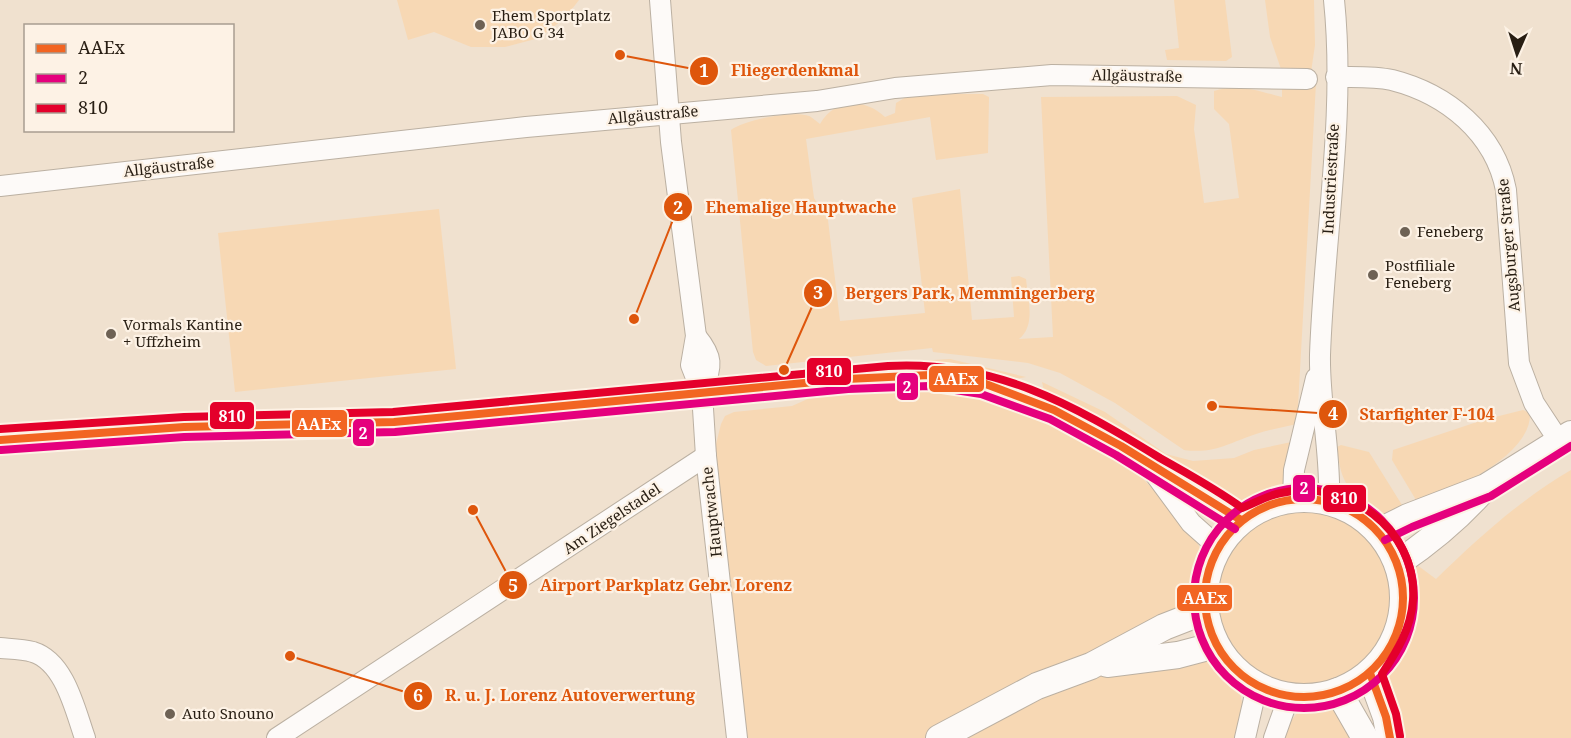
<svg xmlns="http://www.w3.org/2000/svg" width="1571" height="738" font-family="'Noto Serif',serif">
  <rect width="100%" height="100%" fill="#f0e1cf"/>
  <g fill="#f7d8b4">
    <polygon points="397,0 579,0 565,18 539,38 505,47 471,47 434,32 408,40"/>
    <polygon points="1174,0 1225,0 1232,57 1226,61 1167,60 1165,50 1179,48"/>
    <polygon points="1265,0 1314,0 1315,45 1311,72 1282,72 1270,37"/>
    <path d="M 1316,83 L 1297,424 C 1283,427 1269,430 1256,434 C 1228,443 1216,454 1184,450 L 1115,403 L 1060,373 L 1028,363 L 933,352 L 932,348 L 766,366 L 756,360 L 753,352 L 731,130 C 744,120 793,110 809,116 C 812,117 817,122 820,124 C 835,98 865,98 885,117 L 895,113 L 896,103 L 913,93 L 941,89 L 955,94 L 983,94 L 989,97 L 988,153 L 936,160 L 930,117 L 806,139 L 814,198 L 828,220 L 840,321 L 925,313 L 912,198 L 960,189 L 972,320 L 1014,317 L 1011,277 L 1019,276 L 1026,279 C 1028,300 1036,325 1019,339 L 1053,337 L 1041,97 L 1177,96 L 1196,105 L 1194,129 L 1204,203 L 1239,198 L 1229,124 L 1214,109 L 1214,91 C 1238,83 1259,91 1282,97 L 1282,85 Z"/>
    <polygon points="439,209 456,369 235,392 218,233"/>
    <polygon points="950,359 1026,377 1007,381 945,366 883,363"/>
    <polygon points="1042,382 1105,412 1166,454 1193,461 1234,458 1254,450 1296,441 1284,494 1244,506 1232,504 1117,431 1044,391"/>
    <polygon points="880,388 963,390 997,398 1084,436 1122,458 1177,513 1199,546 1204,558 1198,575 1196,598 1169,618 935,738 746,738 715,448 721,424 725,416 734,412 792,406 821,393"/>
    <path d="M 1523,410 L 1530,413 C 1532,456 1453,489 1419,505 L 1392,460 L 1393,450 L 1483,420 Z"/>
    <path d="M 1341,445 L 1369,452 L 1402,505 L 1402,514 L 1376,516 C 1349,489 1341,486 1337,447 Z"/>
    <path d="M 1571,470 L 1571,738 L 1399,738 L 1383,676 C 1399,658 1413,633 1415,607 C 1416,592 1411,580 1417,565 L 1436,579 C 1477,539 1521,499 1571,470 Z"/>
    <circle cx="1305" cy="599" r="90"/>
    <path d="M 1203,661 C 1243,669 1246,704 1241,738 L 957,738 C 1009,710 1065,680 1124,669 C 1150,664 1177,663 1203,661 Z"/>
    <polygon points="1314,706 1332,709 1358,738 1279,738 1297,713"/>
  </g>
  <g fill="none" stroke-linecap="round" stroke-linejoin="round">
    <g stroke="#bbb0a2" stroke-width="22">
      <g id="minor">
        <polyline points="660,0 671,142 696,336 691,365 702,393 706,456 737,738"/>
        <path d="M 1336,77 C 1355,77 1374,76 1392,80 C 1447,94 1495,133 1506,190 L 1519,363 L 1534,403 L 1559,441"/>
        <polyline points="0,186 526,127 817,101 895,88 1052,75 1307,79"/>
        <path d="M 696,336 C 715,359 711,366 702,393"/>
        <path d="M 0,440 L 184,427 L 394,422 L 847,379 C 883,377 921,372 957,378 C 1029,390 1082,423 1144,460 C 1177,481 1210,497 1241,520"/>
        <polyline points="1149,466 1191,523 1218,547"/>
        <polyline points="1293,499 1294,470 1316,378"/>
        <path d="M 1329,500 C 1331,452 1319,403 1320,355 C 1324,238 1346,116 1334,0"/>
        <path d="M 0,648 C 11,649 22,649 33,652 C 65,662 75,710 85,738"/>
        <polyline points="277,738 706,456"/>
        <polyline points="1245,738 1257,686"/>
        <polyline points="1274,738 1289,696"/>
      </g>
    </g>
    <g stroke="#bbb0a2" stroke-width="28">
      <g id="tertiary">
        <circle cx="1304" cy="598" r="99"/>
        <polyline points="1380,531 1408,517 1486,487 1571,434"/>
        <path d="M 1398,563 C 1429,542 1456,520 1481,492"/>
        <polyline points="1107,664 1178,655 1216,645"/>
        <polyline points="1370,673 1386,717 1390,738"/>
        <polyline points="1338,691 1365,738"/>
        <polyline points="939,738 1037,686 1091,666 1164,627 1205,611"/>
      </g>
    </g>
    <use href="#minor" stroke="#fdfaf8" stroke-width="20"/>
    <use href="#tertiary" stroke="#fdfaf8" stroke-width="26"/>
    <g stroke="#fdf2e5" stroke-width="12">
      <g id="bus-1">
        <polyline points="0,440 184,427 394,422 847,379 930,375 983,383 1054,410 1121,446 1241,520"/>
        <circle cx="1304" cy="598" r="99"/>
        <polyline points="1370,673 1386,717 1390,738"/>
      </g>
    </g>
    <g stroke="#fdf2e5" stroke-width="12">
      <g id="bus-2">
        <polyline points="1,450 184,437 395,432 848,389 929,386 981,394 1050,419 1116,455 1235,529"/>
        <circle cx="1304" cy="598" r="110"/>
        <polyline points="1385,540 1412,527 1491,496 1571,446"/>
      </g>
    </g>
    <g stroke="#fdf2e5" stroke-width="12">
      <path id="bus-3" d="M 0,429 L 184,417 L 393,412 L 888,366 C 994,360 1072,404 1160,458 C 1188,474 1216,489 1242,508 C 1255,503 1268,495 1281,493 C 1346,478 1418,529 1413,600 C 1411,629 1397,651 1382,674 L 1396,714 L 1400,736"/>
    </g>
    <use href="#bus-1" stroke="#f26522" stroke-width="8"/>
    <use href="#bus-2" stroke="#e5007d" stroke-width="8"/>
    <use href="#bus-3" stroke="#e4002b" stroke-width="8"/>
  </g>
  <g fill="#6e6255" stroke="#fdf2e5" stroke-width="2">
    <circle cx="480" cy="25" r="6"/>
    <circle cx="1405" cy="232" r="6"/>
    <circle cx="1373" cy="275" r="6"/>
    <circle cx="111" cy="334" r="6"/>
    <circle cx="170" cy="714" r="6"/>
  </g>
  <g text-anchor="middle" stroke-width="4.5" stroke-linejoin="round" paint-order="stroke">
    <g font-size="15" fill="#281e13" stroke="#fdf2e5" text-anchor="start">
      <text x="492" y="21">Ehem Sportplatz<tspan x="492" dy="17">JABO G 34</tspan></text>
      <text x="1417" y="237">Feneberg</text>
      <text x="1385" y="271">Postfiliale<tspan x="1385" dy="17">Feneberg</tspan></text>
      <text x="123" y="330">Vormals Kantine<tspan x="123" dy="17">+ Uffzheim</tspan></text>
      <text x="182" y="719">Auto Snouno</text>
    </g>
    <g font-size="15" fill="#281e13" stroke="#fdf2e5">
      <text transform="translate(1137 76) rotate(1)" y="5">Allgäustraße</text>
      <text transform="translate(653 115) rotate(-5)" y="5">Allgäustraße</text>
      <text transform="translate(169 167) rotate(-6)" y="5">Allgäustraße</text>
      <text transform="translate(1331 179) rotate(-87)" y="5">Industriestraße</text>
      <text transform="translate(1509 245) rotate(-95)" y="5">Augsburger Straße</text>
      <text transform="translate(712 512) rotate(-96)" y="5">Hauptwache</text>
      <text transform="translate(612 519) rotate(-34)" y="5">Am Ziegelstadel</text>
    </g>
  </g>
  <path fill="none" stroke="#de560c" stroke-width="2" d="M620 55L704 71M634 319L678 207M784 370L818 293M1212 406L1333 414M473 510L513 585M290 656L418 696"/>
  <g fill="#de560c" stroke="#fdf2e5" stroke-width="2">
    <circle cx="620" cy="55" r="6"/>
    <circle cx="634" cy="319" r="6"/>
    <circle cx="784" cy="370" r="6"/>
    <circle cx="1212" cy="406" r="6"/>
    <circle cx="473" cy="510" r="6"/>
    <circle cx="290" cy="656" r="6"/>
    <circle cx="704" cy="71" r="15"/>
    <circle cx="678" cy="207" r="15"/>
    <circle cx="818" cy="293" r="15"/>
    <circle cx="1333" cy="414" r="15"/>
    <circle cx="513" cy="585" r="15"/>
    <circle cx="418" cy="696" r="15"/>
  </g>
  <g font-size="18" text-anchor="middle" font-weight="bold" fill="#fff">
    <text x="704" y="77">1</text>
    <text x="678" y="214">2</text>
    <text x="818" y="299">3</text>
    <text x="1333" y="420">4</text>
    <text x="513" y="592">5</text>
    <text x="418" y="702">6</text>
  </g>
  <g font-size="16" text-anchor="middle" font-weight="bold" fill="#de560c" stroke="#fdf2e5" stroke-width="4.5" stroke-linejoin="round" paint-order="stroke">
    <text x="795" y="76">Fliegerdenkmal</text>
    <text x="801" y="213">Ehemalige Hauptwache</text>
    <text x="970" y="299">Bergers Park, Memmingerberg</text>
    <text x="1427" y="420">Starfighter F-104</text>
    <text x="666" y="591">Airport Parkplatz Gebr. Lorenz</text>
    <text x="570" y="701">R. u. J. Lorenz Autoverwertung</text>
  </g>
  <g stroke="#fdf2e5" stroke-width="2">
    <rect x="806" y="357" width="46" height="29" rx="6" fill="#e4002b"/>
    <rect x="928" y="365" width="57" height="28" rx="6" fill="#f26522"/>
    <rect x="896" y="372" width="23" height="29" rx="6" fill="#e5007d"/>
    <rect x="209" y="401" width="46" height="29" rx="6" fill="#e4002b"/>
    <rect x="291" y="409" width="57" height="29" rx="6" fill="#f26522"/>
    <rect x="352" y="418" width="23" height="29" rx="6" fill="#e5007d"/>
    <rect x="1292" y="474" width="24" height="29" rx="6" fill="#e5007d"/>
    <rect x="1322" y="484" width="45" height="29" rx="6" fill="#e4002b"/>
    <rect x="1176" y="584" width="57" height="28" rx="6" fill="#f26522"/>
  </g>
  <g font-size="16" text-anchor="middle" font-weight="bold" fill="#fff">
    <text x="829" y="377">810</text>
    <text x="956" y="385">AAEx</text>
    <text x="907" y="393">2</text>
    <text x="232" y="422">810</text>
    <text x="319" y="430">AAEx</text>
    <text x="363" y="439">2</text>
    <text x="1304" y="494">2</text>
    <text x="1344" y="504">810</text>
    <text x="1205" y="604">AAEx</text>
  </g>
  <rect x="24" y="24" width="210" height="108" fill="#fdf2e5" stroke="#a89d91" stroke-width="1.5"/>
  <rect x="36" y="44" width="30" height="9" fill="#f26522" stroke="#a89d91" stroke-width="1.5"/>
  <text x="78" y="54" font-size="18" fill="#281e13">AAEx</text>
  <rect x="36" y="74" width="30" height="9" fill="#e5007d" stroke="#a89d91" stroke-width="1.5"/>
  <text x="78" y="84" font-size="18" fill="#281e13">2</text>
  <rect x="36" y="104" width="30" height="9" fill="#e4002b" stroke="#a89d91" stroke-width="1.5"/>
  <text x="78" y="114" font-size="18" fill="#281e13">810</text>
  <g transform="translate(1517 54) rotate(183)" stroke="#fdf2e5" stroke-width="4.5" paint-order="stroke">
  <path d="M0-4.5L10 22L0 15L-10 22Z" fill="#281e13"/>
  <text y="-9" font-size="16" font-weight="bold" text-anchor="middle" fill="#281e13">N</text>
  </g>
</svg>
